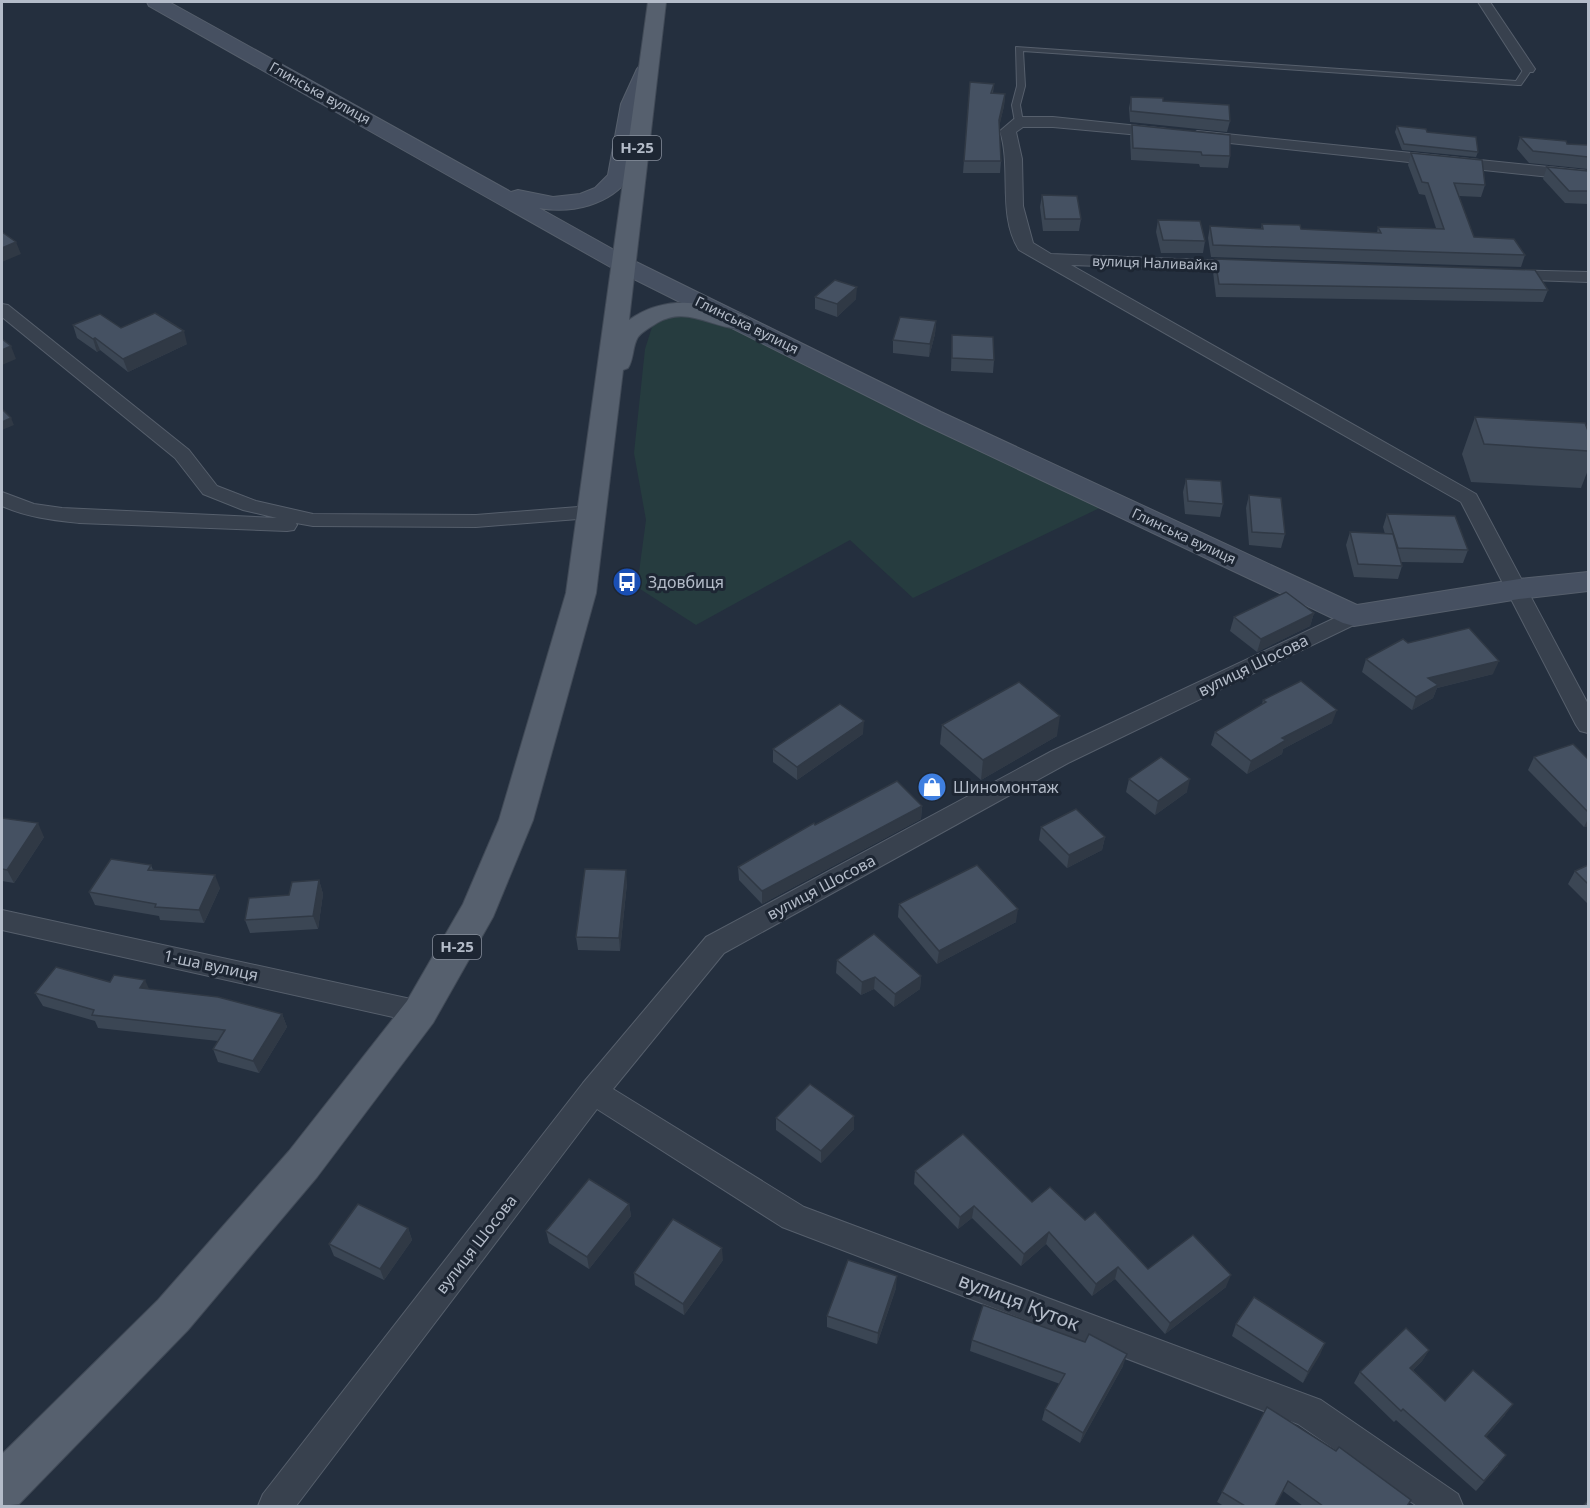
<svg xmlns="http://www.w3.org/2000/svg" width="1590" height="1508" font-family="'Noto Sans',sans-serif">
  <rect width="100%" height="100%" fill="#242f3e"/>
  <polygon fill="#263c3f" points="690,306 1112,502 913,598 850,540 696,625 637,587 646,520 634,453 645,349 653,324"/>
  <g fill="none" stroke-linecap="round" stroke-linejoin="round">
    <g stroke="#565f6c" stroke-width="2">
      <polygon id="lane" points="1016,47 1516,81 1525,67 1532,69 1521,85 1518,85 1023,51 1025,86 1020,105 1023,122 1019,124 1015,122 1012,105 1017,86"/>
    </g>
    <g stroke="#565f6c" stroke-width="2">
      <g id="street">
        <polygon points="1478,2 1490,2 1535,69 1533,72 1523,72"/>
        <path d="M 1019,117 L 1053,117 L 1167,129 L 1170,132 L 1162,137 L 1053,127 L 1023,127 L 1016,132 L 1022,159 L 1023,206 L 1033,243 L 1051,254 L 1253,262 L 1256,266 L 1253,270 L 1247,271 L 1071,265 L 1476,494 L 1588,704 L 1588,733 L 1580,731 L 1576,725 L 1461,502 L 1019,250 C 997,215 1012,169 1000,131 L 1014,119 Z"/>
        <polygon points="1197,131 1588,171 1588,181 1192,139 1189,136"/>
        <polygon points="1507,270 1588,272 1588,282 1501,279 1498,275 1501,271"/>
        <path d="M 2,304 L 8,305 L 189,450 L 217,486 L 256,501 L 313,514 L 476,515 L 591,506 L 598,507 L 601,512 L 598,517 L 591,518 L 476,527 L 313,526 L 296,523 L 297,525 L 294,530 L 287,531 L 79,523 C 53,520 26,517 2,506 L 2,492 L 34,504 L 62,508 L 277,518 L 243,510 L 203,494 L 175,458 L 2,317 Z"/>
        <polygon points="1354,609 1362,611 1365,616 1362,621 1068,763 724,953 613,1089 804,1207 1321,1400 1458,1494 1463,1506 1417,1506 1298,1424 782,1227 597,1109 296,1506 258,1506 263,1494 583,1083 706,937 1052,751"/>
        <polygon points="2,910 420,1001 430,1004 434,1012 430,1020 420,1023 2,930"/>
      </g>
    </g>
    <g stroke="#565f6c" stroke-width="2">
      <path id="secondary" d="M 147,2 L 169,2 L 511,192 L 518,190 L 553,197 L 580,194 L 595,188 L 608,175 L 621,104 L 637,69 L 640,65 L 654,65 L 657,69 L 641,104 L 630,177 C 610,205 572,214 539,208 L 630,259 L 941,412 L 1357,605 L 1519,579 L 1588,572 L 1588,591 L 1519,599 L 1354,626 L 1343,623 L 923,424 L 614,269 L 149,6 Z"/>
    </g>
    <g stroke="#414a57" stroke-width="2">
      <path id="primary" d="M 648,2 L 666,2 L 629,320 C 660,298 692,300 728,310 C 737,313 747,314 752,322 L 749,327 C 718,335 691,303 657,323 C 651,327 643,331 638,337 C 632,347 634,359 628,368 L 623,370 L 596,593 L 533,820 L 493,917 L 433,1023 L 317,1177 L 188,1330 L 19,1504 L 2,1506 L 2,1454 L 158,1300 L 289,1151 L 407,1001 L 463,904 L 499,820 L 566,593 Z"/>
    </g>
    <use href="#lane" fill="#38414e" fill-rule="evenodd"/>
    <use href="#street" fill="#38414e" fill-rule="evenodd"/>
    <use href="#secondary" fill="#465061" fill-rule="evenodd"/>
    <use href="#primary" fill="#56606e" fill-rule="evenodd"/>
  </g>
  <g fill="#3b4654">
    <polygon points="970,82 994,84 993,93 1005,94 1004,106 999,126 1001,161 1000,173 963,173"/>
    <polygon points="1131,97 1163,101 1230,121 1227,132 1130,122 1129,108"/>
    <polygon points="1132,125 1230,156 1228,168 1200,167 1199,164 1131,160 1130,137"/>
    <polygon points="1397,126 1427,132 1478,152 1476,157 1402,150 1395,132"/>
    <polygon points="1520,137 1567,144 1588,145 1588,169 1529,163 1517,149"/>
    <polygon points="1411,153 1485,185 1481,197 1459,196 1474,237 1525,255 1521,267 1211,257 1208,238 1210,226 1261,229 1262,224 1301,229 1377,233 1378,227 1436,228 1425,195 1419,194 1408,165"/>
    <polygon points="1547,167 1588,171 1588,204 1565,203 1543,179"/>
    <polygon points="1042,195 1081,219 1079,231 1043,231 1040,207"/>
    <polygon points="1158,220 1205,241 1203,253 1161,253 1156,232"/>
    <polygon points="1215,259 1548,290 1543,302 1216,297 1213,272"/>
    <polygon points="815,297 856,299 837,317 815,309"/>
    <polygon points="936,321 935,334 929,357 893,353 893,340"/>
    <polygon points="73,325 121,328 187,344 128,372 100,350 97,352 77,338"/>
    <polygon points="952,335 994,360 993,373 951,371"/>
    <polygon points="1475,417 1588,431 1588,470 1581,488 1471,482 1462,454"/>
    <polygon points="1186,479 1223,504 1220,517 1185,514 1183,492"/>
    <polygon points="1249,495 1285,534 1281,548 1249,545 1246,508"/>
    <polygon points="1387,514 1468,550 1463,563 1401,562 1402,566 1398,579 1354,577 1346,545 1350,532 1385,534 1383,527"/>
    <polygon points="1314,613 1310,626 1257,652 1230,631 1234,617"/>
    <polygon points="1408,643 1493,674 1437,688 1433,698 1412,710 1362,672 1366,659"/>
    <polygon points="1263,700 1332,723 1283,749 1282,754 1247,774 1211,745 1215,732 1262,704"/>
    <polygon points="942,725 1057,736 981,780 940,744"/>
    <polygon points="863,734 797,780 773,762 773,749"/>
    <polygon points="1534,757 1588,759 1588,826 1584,827 1528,770"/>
    <polygon points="1129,779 1187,792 1155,815 1126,792"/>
    <polygon points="922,806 921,819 762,904 739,880 738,867"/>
    <polygon points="2,818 44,837 14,883 2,881"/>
    <polygon points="1041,827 1105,837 1102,850 1067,868 1039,840"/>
    <polygon points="151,865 153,870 220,888 204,923 160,920 159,916 95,905 89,892"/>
    <polygon points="1588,865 1588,904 1568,884 1575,871"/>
    <polygon points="319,880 323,894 318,929 250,933 245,920 289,895"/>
    <polygon points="627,883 620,951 578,950 576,937"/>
    <polygon points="899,904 1016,922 937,964 898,917"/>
    <polygon points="837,960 921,976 920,989 894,1007 874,989 861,995 836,973"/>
    <polygon points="110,982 282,1014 287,1027 259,1073 218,1062 213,1049 218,1041 98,1028 95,1021 43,1006 35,993"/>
    <polygon points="854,1116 854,1129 821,1163 776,1130 776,1118"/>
    <polygon points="915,1171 1032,1202 1085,1220 1148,1269 1226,1287 1165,1334 1115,1279 1092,1296 1046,1244 1021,1266 972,1218 958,1229 914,1184"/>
    <polygon points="629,1204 631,1216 589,1269 549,1243 546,1231"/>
    <polygon points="408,1228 412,1240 384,1280 334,1256 329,1244"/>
    <polygon points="723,1260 684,1315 635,1285 634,1273"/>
    <polygon points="896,1288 877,1344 827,1327 827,1316"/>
    <polygon points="1236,1324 1325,1343 1303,1383 1232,1336"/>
    <polygon points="972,1340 1085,1342 1123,1366 1080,1443 1042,1420 1045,1409 1060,1384 970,1351"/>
    <polygon points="1429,1350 1422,1361 1413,1370 1445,1401 1505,1415 1486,1437 1498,1466 1476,1491 1396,1420 1394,1422 1354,1383 1360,1372"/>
    <polygon points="1267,1407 1407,1506 1303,1506 1283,1491 1275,1506 1224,1506 1217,1502"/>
  </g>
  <g fill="#303945">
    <polygon points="1005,94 1004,106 998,132 999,120"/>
    <polygon points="16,242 21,254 2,262 2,248"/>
    <polygon points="857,287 856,299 837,317 837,304"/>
    <polygon points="936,321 935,334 929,357 930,344"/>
    <polygon points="184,331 187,344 128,372 123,359"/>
    <polygon points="95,338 100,350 97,352 93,339"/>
    <polygon points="11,346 16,359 2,365 2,350"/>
    <polygon points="11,418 14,425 2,430 2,422"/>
    <polygon points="1314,613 1310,626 1257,652 1261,639"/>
    <polygon points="1499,661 1493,674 1437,688 1433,698 1412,710 1416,697 1428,678"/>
    <polygon points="1337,710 1332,723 1283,749 1282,754 1247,774 1251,761 1282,738"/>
    <polygon points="1060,716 1057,736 981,780 983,760"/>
    <polygon points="864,721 863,734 797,780 797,767"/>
    <polygon points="1190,779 1187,792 1155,815 1158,801"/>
    <polygon points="922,806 921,819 762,904 762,891"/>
    <polygon points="1588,819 1588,826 1584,827"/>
    <polygon points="38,823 44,837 14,883 7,870"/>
    <polygon points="1105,837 1102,850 1067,868 1069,855"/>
    <polygon points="626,870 627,883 620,951 619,938"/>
    <polygon points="215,875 220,888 204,923 199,910"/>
    <polygon points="319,880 323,894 318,929 313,916"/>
    <polygon points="1018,909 1016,922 937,964 939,951"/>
    <polygon points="921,976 920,989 894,1007 895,994"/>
    <polygon points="875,977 874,989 861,995 862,982"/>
    <polygon points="145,980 151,993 140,988"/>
    <polygon points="282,1014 287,1027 259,1073 253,1061"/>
    <polygon points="854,1116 854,1129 821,1163 821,1151"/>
    <polygon points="629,1204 631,1216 589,1269 587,1257"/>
    <polygon points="974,1206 972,1218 958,1229 960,1217"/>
    <polygon points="408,1228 412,1240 384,1280 380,1269"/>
    <polygon points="1049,1232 1046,1244 1021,1266 1024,1254"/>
    <polygon points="722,1248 723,1260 684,1315 683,1304"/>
    <polygon points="1118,1267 1115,1279 1092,1296 1096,1284"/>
    <polygon points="1231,1275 1226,1287 1165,1334 1170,1323"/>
    <polygon points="897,1276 896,1288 877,1344 878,1333"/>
    <polygon points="1325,1343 1320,1355 1303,1383 1308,1372"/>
    <polygon points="1429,1350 1422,1361 1404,1379 1410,1368"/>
    <polygon points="1127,1354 1123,1366 1080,1443 1083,1433"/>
    <polygon points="1513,1404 1505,1415 1477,1447 1485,1436"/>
  </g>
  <g fill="#455162" stroke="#303945" stroke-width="1.5">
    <polygon points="970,82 994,84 991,93 1005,94 999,120 1001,161 964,161"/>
    <polygon points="1131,97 1163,98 1163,101 1229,105 1230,121 1131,111"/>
    <polygon points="1132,125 1230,135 1230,156 1202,155 1201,152 1133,148"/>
    <polygon points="1397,126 1426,129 1427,132 1476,137 1478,152 1404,144"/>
    <polygon points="1520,137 1566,141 1567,144 1588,145 1588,157 1533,151"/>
    <polygon points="1411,153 1482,160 1485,185 1454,183 1474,237 1514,239 1525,255 1213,245 1210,226 1263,229 1262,224 1300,225 1301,229 1381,233 1378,227 1444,229 1428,183 1422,182"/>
    <polygon points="1547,167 1588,171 1588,191 1569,191"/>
    <polygon points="1042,195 1077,196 1081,219 1045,219"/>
    <polygon points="1158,220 1200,221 1205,241 1163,240"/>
    <polygon points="2,232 16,242 2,248"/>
    <polygon points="1215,259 1535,270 1548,290 1219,284"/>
    <polygon points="835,280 857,287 837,304 815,297"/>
    <polygon points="155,313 184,331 123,359 95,338 93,339 73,325 100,314 121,328"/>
    <polygon points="900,317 936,321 930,344 893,340"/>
    <polygon points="952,335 993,337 994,360 952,358"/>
    <polygon points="2,339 11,346 2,350"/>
    <polygon points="2,409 11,418 2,422"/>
    <polygon points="1475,417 1585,423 1588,431 1588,451 1484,444"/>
    <polygon points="1186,479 1221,481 1223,504 1188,501"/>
    <polygon points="1249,495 1281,498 1285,534 1252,532"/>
    <polygon points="1387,514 1455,516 1468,550 1398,548"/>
    <polygon points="1350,532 1393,534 1402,566 1358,564"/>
    <polygon points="1286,592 1314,613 1261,639 1234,617"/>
    <polygon points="1469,628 1499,661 1428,678 1438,685 1416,697 1366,659 1403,639 1408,643"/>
    <polygon points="1301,681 1337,710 1282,738 1286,740 1251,761 1215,732 1266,702 1263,700"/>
    <polygon points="1019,682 1060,716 983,760 942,725"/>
    <polygon points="840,704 864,721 797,767 773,749"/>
    <polygon points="1573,744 1588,759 1588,812 1534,757"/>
    <polygon points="1161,757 1190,779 1158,801 1129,779"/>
    <polygon points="897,781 922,806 762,891 738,867 814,823 815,825"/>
    <polygon points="1076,809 1105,837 1069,855 1041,827"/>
    <polygon points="2,818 38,823 7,870 2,869"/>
    <polygon points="111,859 151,865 148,870 215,875 199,910 155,907 156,904 89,892"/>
    <polygon points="977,865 1018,909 939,951 899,904"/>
    <polygon points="1588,865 1588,884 1575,871"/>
    <polygon points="585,869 626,870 619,938 576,937"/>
    <polygon points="319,880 313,916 245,920 249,898 289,895 292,882"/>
    <polygon points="874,934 921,976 895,994 875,977 862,982 837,960"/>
    <polygon points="56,967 110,982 114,975 145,980 140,988 218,997 282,1014 253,1061 213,1049 225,1030 92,1015 94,1010 35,993"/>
    <polygon points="810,1084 854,1116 821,1151 776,1118"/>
    <polygon points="963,1134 1032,1202 1050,1187 1085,1220 1095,1212 1148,1269 1193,1235 1231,1275 1170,1323 1118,1267 1096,1284 1049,1232 1024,1254 974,1206 960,1217 915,1171"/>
    <polygon points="589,1179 629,1204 587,1257 546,1231"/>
    <polygon points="358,1204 408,1228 380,1269 329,1244"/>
    <polygon points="673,1219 722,1248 683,1304 634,1273"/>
    <polygon points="848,1260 897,1276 878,1333 827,1316"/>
    <polygon points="1254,1297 1325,1343 1308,1372 1236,1324"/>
    <polygon points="983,1305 1085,1342 1089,1334 1127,1354 1083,1433 1045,1409 1065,1374 972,1340"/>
    <polygon points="1406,1328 1429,1350 1410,1368 1445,1401 1473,1370 1513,1404 1485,1436 1506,1455 1484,1481 1403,1409 1401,1411 1360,1372"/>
    <polygon points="1267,1407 1336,1451 1339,1447 1411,1500 1407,1506 1323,1506 1288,1481 1275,1506 1245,1506 1222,1492"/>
    <polygon points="1587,1501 1588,1502 1588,1506 1583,1506"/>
  </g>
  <defs>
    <g id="bus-disc" transform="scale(1.5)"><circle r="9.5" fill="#1a4fb4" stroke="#1d2633"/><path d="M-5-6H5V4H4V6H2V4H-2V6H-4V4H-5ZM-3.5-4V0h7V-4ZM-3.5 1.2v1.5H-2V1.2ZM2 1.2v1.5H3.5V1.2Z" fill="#fff"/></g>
    <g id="shop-disc" transform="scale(1.5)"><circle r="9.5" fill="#3f7fe0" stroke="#1d2633"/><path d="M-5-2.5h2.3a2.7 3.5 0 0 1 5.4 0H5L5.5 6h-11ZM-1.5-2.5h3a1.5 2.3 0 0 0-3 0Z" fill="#fff"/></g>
  </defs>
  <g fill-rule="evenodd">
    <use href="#bus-disc" x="627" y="582"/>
    <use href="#shop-disc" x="932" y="787"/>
  </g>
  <g text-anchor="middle" stroke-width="6" stroke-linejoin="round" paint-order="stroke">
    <g font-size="14" fill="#b4bcc9" stroke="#1d2633">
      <text transform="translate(320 93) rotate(29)" y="5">Глинська вулиця</text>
      <text transform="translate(1155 263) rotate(2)" y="5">вулиця Наливайка</text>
      <text transform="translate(747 325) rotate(26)" y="5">Глинська вулиця</text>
      <text transform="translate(1184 536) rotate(25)" y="5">Глинська вулиця</text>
    </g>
    <g fill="#1d2633" stroke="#878f9c" stroke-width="1.5">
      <rect x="613" y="136" width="48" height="24" rx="4.5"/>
      <rect x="433" y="935" width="48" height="24" rx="4.5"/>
    </g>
    <g font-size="15" font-weight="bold" fill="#b4bcc9">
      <text x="637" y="153">Н-25</text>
      <text x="457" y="952">Н-25</text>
    </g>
    <g font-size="16" fill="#b4bcc9" stroke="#1d2633" text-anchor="start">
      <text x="648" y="588">Здовбиця</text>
      <text x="953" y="793">Шиномонтаж</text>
    </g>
    <g font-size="16" fill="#b4bcc9" stroke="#1d2633">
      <text transform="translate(1253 665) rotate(-26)" y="6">вулиця Шосова</text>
      <text transform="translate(821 887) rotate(-28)" y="6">вулиця Шосова</text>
      <text transform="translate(211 965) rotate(12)" y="6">1-ша вулиця</text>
      <text transform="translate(476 1244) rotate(-52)" y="6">вулиця Шосова</text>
    </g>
    <g font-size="20" fill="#b4bcc9" stroke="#1d2633">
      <text transform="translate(1019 1302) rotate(21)" y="7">вулиця Куток</text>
    </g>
  </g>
  <rect width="1590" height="1508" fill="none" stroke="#b4bcc9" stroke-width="6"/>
</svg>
